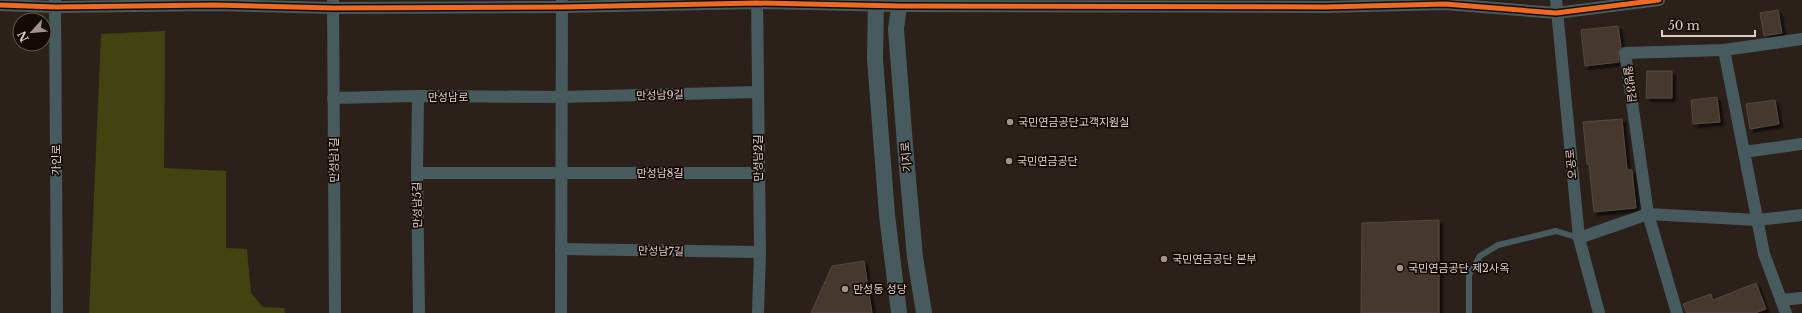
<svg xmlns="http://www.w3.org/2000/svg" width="1802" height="313" font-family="'Libre Baskerville','Noto Sans KR',serif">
  <defs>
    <filter id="shadow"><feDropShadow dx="3.5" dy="3.5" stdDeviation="1" flood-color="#0009"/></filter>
  </defs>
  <rect width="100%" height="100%" fill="#2c201a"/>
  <polygon fill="#414410" points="165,31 164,168 226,171 226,248 247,249 251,293 263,307 284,308 285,313 89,313 101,34"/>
  <g fill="#46382e" stroke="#544a43" filter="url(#shadow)">
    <polygon points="1778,10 1782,33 1764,36 1760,13"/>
    <polygon points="1618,26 1621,47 1618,54 1619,62 1585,66 1581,30"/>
    <polygon points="1647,71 1672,71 1672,98 1646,98"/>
    <polygon points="1717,97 1720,122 1693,124 1691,100"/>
    <polygon points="1775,100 1779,124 1750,129 1746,104"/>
    <polygon points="1622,119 1627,170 1632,170 1636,208 1594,212 1589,164 1587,164 1583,122"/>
    <polygon points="1439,220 1439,313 1361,313 1362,223"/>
    <polygon points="864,261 872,313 811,313 832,266"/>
    <polygon points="1756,283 1766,309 1755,313 1687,313 1683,304 1711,294 1713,300"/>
  </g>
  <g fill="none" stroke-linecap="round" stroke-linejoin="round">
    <polyline stroke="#475b5f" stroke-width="6" points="1469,313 1469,275 1480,256 1498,245 1556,231 1579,238"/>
    <g stroke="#475b5f" stroke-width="12">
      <polyline points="55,0 57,313"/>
      <polyline points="757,0 760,252 758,313"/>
      <polyline points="1556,0 1579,238 1599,313"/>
      <polyline points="333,1 335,313"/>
      <polyline points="0,5 56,7 213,5 333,8 562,7 757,3 900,6 1326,7 1445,4 1556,13 1659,0"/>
      <polyline points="1724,50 1764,254 1786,313"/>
      <polyline points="418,96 417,173 419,313"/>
      <polyline points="333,98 418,96 562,97 758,92"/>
      <polyline points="1744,152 1802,144"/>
      <polyline points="417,173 758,173"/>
      <polyline points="1579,238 1648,214 1757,220 1802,215"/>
      <polyline points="561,249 760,252"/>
      <polyline points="1781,300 1802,298"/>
      <polyline points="561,313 562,0"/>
      <polyline points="1677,313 1648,214 1625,53 1724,50 1802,39"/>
    </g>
    <g stroke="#475b5f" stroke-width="16">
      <polyline points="876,0 875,59 887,215 899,313"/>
      <polyline points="900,0 896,29 905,145 915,257 924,313"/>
    </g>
    <g stroke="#140a06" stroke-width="8">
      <polyline id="cycleway" points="0,5 56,7 213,5 333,8 562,7 757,3 900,6 1326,7 1445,4 1556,13 1659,0"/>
    </g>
    <use href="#cycleway" stroke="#ed6a23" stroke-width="5"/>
  </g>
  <g fill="#a1928c" stroke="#140a06" stroke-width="1.5">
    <circle cx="1010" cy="122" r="4"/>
    <circle cx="1009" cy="161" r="4"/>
    <circle cx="1164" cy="259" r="4"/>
    <circle cx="1400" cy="268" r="4"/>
    <circle cx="845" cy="289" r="4"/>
  </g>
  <g text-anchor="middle" stroke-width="3.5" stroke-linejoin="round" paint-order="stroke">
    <g font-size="11" fill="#e0d0ca" stroke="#140a06">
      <text transform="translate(1630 84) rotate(82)" y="4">월방3길</text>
      <text transform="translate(660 95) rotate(-2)" y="4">만성남9길</text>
      <text x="448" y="101">만성남로</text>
      <text transform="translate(906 157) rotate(-95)" y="4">기지로</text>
      <text transform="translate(758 158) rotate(-90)" y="4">만성남2길</text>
      <text transform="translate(56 160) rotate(-90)" y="4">가인로</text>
      <text transform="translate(334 160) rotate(-90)" y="4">만성남1길</text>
      <text transform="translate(1571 164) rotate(-96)" y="4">오공로</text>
      <text x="660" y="177">만성남8길</text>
      <text transform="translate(417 205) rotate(-91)" y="4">만성남5길</text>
      <text transform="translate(661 251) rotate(1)" y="4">만성남7길</text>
    </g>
    <g font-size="11" fill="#e0d0ca" stroke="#140a06" text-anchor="start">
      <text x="1018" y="126">국민연금공단고객지원실</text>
      <text x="1017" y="165">국민연금공단</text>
      <text x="1172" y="263">국민연금공단 본부</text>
      <text x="1408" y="272">국민연금공단 제2사옥</text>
      <text x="853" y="293">만성동 성당</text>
    </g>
  </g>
  <g transform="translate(32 32) rotate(243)"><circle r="19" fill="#140a06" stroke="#665954"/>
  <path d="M0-3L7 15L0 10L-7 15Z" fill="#a1928c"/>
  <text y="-6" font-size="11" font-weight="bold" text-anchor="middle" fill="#e0d0ca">N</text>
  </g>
  <path d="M1662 30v6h93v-6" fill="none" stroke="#e0d0ca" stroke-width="2"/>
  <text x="1668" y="30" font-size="12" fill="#e0d0ca" stroke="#140a06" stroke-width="3" paint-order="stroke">50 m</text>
</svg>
